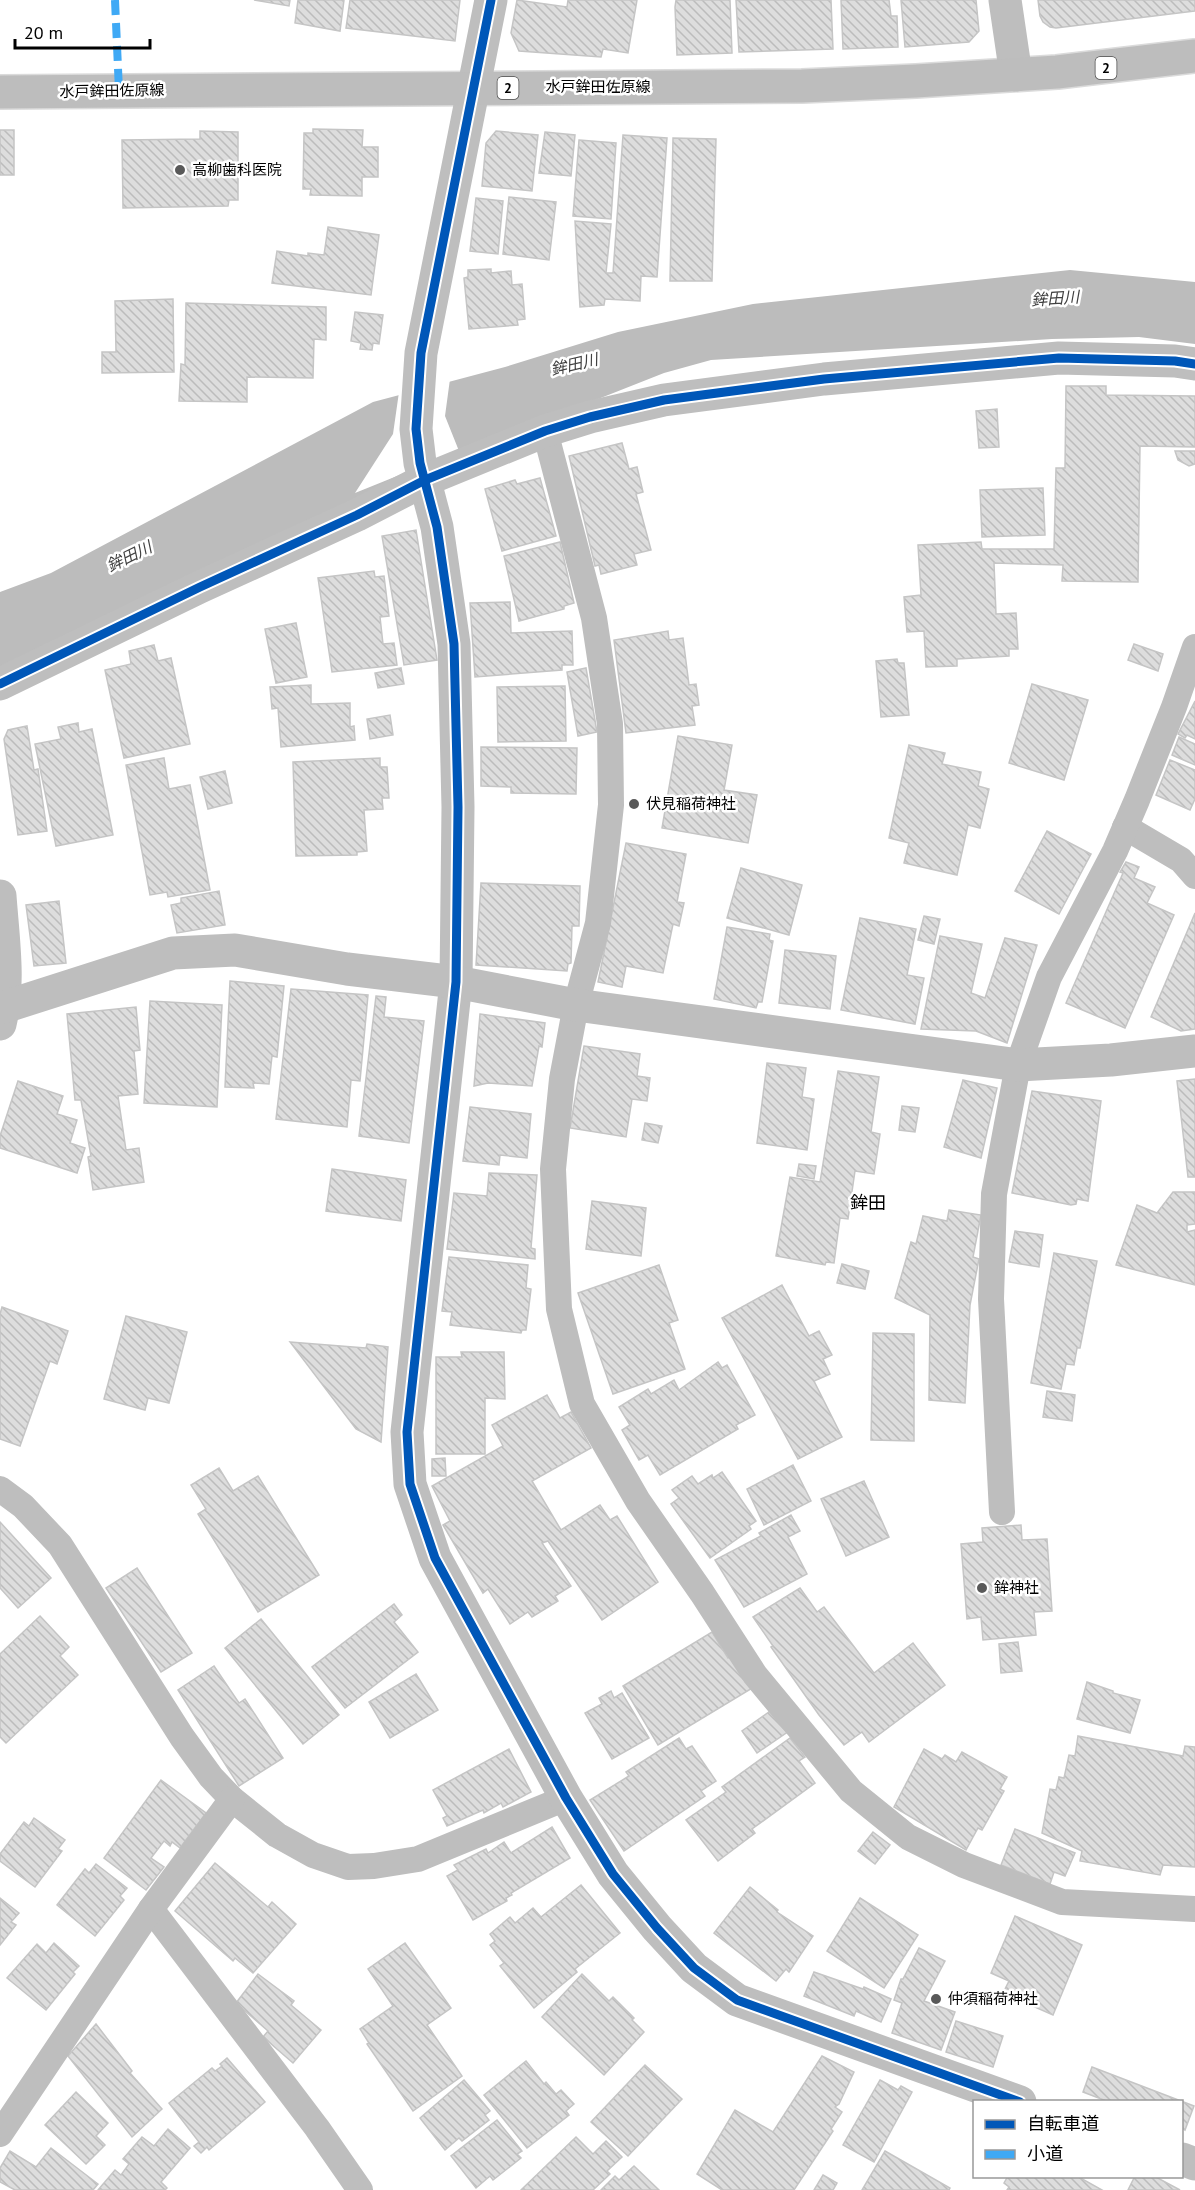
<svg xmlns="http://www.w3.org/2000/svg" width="1195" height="2190" font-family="'PT Sans','Noto Sans JP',sans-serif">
  <defs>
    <pattern id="building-back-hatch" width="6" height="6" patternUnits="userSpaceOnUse" patternTransform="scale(1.5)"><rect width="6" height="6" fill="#ddd"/><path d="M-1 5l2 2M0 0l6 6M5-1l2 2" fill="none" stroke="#bcbcbc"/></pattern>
  </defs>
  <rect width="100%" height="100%" fill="#fff"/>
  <polygon fill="#bcbcbc" points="1070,270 1195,282 1195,344 1139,337 1052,339 711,360 664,373 588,403 0,670 0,592 51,573 373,402 505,367 618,332 753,304"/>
  <polygon fill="#fff" points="450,379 445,416 459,451 355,493 393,434 399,392"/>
  <g fill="url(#building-back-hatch)" stroke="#c5c5c5" stroke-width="1.5">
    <polygon points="254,0 290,0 289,6"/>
    <polygon points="298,0 344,0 340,31 295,23"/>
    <polygon points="350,0 460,0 455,41 346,28"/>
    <polygon points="517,0 567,7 568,0 637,0 628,53 603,49 601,57 519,51 511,33"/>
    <polygon points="676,0 730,0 732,53 677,55 675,7"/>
    <polygon points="736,0 831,0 833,49 739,52"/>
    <polygon points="841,0 889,0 891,16 897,16 898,47 843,49"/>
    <polygon points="901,0 976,0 979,31 969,42 905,47"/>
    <polygon points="1038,0 1195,0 1195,11 1056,28 1050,27 1043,22 1040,16"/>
    <polygon points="313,129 363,130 362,147 378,147 378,177 362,177 362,196 310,195 311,189 303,189 304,133 313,133"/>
    <rect x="0" y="130" width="14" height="45"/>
    <polygon points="200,131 238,132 238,200 229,200 228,206 123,208 122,140 200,139"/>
    <polygon points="496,131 538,135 532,191 482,186 486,143"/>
    <polygon points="545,132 575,135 571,176 539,173"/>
    <polygon points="623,135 667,138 657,277 641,276 640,301 605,299 604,305 580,307 575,221 611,224 606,273 613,273"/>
    <polygon points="673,138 716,139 712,281 670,281"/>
    <polygon points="579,140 616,143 611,219 573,216"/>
    <polygon points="509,197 556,202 549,260 503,254"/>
    <polygon points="476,198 503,201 498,254 470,251"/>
    <polygon points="328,227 379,235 371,295 272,283 277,251 308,256 308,253 324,255"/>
    <polygon points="491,269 491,273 511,271 512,285 522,284 525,319 517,320 518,325 469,329 464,278 468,277 468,270"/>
    <polygon points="173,299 174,372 102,373 102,352 116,352 115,301"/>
    <polygon points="186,303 326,307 326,340 314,339 313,378 247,377 247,402 179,401 181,364 185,365"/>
    <polygon points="355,312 383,315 379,344 373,343 372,350 360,349 361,343 351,341"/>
    <polygon points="1066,386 1106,386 1106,395 1195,396 1195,447 1140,446 1138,582 1062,581 1063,565 994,563 996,614 1016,613 1018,649 1009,649 1009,656 957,659 957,666 926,667 924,631 907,632 904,597 921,595 918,545 981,542 982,549 1054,549 1056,468 1065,468"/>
    <polygon points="997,409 999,447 979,448 976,411"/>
    <polygon points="622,443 629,469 637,467 643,492 636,494 651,550 634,554 637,565 601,574 599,565 595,566 569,456"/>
    <polygon points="1175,451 1195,451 1195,464 1189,466 1178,460"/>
    <polygon points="540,478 556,536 502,551 485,489 515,480 517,484"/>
    <polygon points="1043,488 1045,535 982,537 980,490"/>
    <polygon points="416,530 437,660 404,665 382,536"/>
    <polygon points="560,542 574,603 564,606 564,609 519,621 504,556"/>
    <polygon points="374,571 375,577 384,576 389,616 380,617 383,644 394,643 397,665 332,672 318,578"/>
    <polygon points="510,602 511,633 572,631 573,665 562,665 562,670 475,677 470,603"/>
    <polygon points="296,623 307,677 276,683 265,629"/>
    <polygon points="668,631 669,640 683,638 689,685 696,684 699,705 692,706 695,725 626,733 614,640"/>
    <polygon points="1134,644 1163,654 1158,671 1128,660"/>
    <polygon points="154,645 158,661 171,658 190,744 124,758 105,670 131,664 129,651"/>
    <polygon points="897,659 898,663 904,663 909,715 881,717 876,661"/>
    <polygon points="401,668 404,684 378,688 375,673"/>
    <polygon points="586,668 597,732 578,736 567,672"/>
    <polygon points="1032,684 1088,700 1064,780 1009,763"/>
    <polygon points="311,685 311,704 350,703 350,727 354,726 355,740 281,747 278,708 272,709 270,687"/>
    <polygon points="565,686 566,741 498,742 497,687"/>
    <polygon points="1195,701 1195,739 1187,735 1185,738 1178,734"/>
    <polygon points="390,715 393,735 370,739 367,719"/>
    <polygon points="78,723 79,732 92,729 113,835 56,846 35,744 61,739 58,727"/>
    <polygon points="27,726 34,770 38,769 47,831 18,835 4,739 8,730"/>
    <polygon points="678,736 732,745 724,790 757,795 748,843 662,828"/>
    <polygon points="1179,737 1195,744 1195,765 1172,755"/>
    <polygon points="909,745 945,753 942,764 981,772 978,786 989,789 980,828 968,825 957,875 904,863 909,843 889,838"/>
    <polygon points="481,747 577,748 576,794 511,793 511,787 481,786"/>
    <polygon points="164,758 169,789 190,785 210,890 168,897 167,892 150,895 126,765"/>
    <polygon points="380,758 380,767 387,767 389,798 382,798 383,809 364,810 367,851 357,852 357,855 296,856 293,762"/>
    <polygon points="1170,760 1195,770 1195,799 1190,810 1156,795"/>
    <polygon points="225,771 232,803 208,809 200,777"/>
    <polygon points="1047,831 1091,854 1059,914 1015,891"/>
    <polygon points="626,843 686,854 677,902 684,903 679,926 673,924 663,973 626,966 622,987 598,982"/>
    <polygon points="1126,862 1139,867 1134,878 1155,887 1147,903 1174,915 1125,1028 1066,1003 1123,873 1120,872"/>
    <polygon points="741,868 802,885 789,935 727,918"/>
    <polygon points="481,883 580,886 579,926 572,926 571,963 568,964 567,971 476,965"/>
    <polygon points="219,891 225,925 177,933 171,905 181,903 181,898"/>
    <polygon points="59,901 66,963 34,966 26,905"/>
    <polygon points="1195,913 1195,1029 1181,1031 1151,1017"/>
    <polygon points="924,916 940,919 934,944 918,940"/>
    <polygon points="860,918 916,929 907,975 924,978 915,1024 841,1010"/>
    <polygon points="727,927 770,934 769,940 773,941 762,1002 758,1002 756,1008 714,999"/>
    <polygon points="940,936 982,944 971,993 985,998 1005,938 1037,945 1007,1043 976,1031 921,1029"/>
    <polygon points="785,950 836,956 830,1009 779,1003"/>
    <polygon points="230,981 284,986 277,1057 272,1056 269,1084 253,1083 254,1088 225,1087"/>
    <polygon points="291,989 368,995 360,1081 351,1080 347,1127 276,1119"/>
    <polygon points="376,996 386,997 384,1017 424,1021 409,1143 359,1136"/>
    <polygon points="150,1001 222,1005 217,1107 144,1103"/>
    <polygon points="136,1007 140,1050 134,1051 138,1094 118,1096 126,1150 139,1148 144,1182 93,1190 88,1157 91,1156 81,1100 75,1100 67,1014"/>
    <polygon points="480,1014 545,1023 542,1047 539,1046 532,1086 488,1083 474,1086"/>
    <polygon points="584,1046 640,1054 637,1076 650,1078 647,1101 632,1099 626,1137 570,1128"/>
    <polygon points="767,1063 806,1068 802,1097 814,1099 807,1150 757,1143"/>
    <polygon points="838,1071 879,1077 871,1132 880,1134 874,1174 855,1171 848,1219 840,1218 834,1263 826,1262 825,1265 776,1256 790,1177 820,1182"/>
    <polygon points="1195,1079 1195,1177 1188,1177 1177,1081"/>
    <polygon points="963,1080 997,1088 981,1158 944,1147"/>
    <polygon points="18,1081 63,1096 57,1114 77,1120 70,1143 85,1148 77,1173 0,1148 0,1136"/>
    <polygon points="1032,1091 1101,1101 1088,1201 1077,1199 1076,1204 1071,1205 1012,1193"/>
    <polygon points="902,1106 919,1108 915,1132 899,1130"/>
    <polygon points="470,1107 531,1114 527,1158 500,1155 499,1165 463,1161"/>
    <polygon points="645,1123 662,1126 658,1143 642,1140"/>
    <polygon points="799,1164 816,1166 814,1179 797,1176"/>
    <polygon points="332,1169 406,1180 401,1221 326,1211"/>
    <polygon points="489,1173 537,1175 531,1248 535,1249 535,1259 447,1249 454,1193 487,1196"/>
    <polygon points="1173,1192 1195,1192 1195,1224 1187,1225 1187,1232 1195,1230 1195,1285 1116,1265 1137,1205 1157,1213"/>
    <polygon points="592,1201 646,1208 641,1256 586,1249"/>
    <polygon points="949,1210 981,1215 973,1257 979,1259 970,1305 965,1403 929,1400 930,1315 895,1298 911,1242 916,1244 923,1216 947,1221"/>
    <polygon points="1015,1231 1043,1235 1039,1267 1009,1262"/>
    <polygon points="1054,1253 1097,1261 1080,1348 1077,1348 1074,1365 1066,1364 1061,1389 1031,1383"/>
    <polygon points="449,1257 528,1265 526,1288 531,1289 526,1330 522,1330 521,1333 450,1325 452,1312 442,1311"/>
    <polygon points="842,1264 869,1271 865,1289 837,1283"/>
    <polygon points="659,1265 678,1320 669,1323 685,1369 613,1394 578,1293"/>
    <polygon points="782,1285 809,1336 819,1331 832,1355 823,1359 830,1374 814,1381 842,1437 798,1459 722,1318"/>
    <polygon points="2,1307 68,1331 57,1364 50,1361 20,1446 0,1439 0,1314"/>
    <polygon points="126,1316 187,1332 169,1403 148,1398 145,1410 104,1399"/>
    <polygon points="873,1333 914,1334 914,1441 871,1440"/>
    <polygon points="290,1342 366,1348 367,1344 388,1347 381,1442 356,1429"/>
    <polygon points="461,1352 504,1352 505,1399 485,1398 485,1454 436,1454 436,1357 462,1357"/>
    <polygon points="718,1362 722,1368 727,1365 755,1415 736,1425 738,1429 660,1475 648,1455 639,1460 622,1430 630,1425 619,1407 648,1389 651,1394 674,1380 679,1390"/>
    <polygon points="1047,1391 1075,1395 1072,1421 1043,1417"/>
    <polygon points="547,1395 560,1418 571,1412 591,1448 532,1481 561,1530 600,1505 610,1520 617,1516 658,1582 602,1620 548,1541 542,1543 571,1586 555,1596 558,1601 532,1617 528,1612 510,1624 488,1589 483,1593 443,1525 450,1521 432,1486 503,1446 492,1425"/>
    <polygon points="445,1458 446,1476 432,1476 432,1459"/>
    <polygon points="793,1465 811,1501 764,1525 747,1489"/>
    <polygon points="219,1468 233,1491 258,1476 319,1575 258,1612 198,1514 206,1509 191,1485"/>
    <polygon points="722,1472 756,1521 749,1526 751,1529 710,1558 671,1504 679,1498 672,1490 692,1476 698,1484 712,1475 713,1478"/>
    <polygon points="864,1481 889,1537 846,1556 821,1499"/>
    <polygon points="791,1515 800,1531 788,1537 807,1574 744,1607 715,1560 761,1536 759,1533"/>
    <polygon points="0,1522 51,1578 18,1608 0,1588"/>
    <polygon points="1021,1525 1022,1540 1047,1539 1052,1611 1034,1612 1036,1635 983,1640 981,1617 967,1619 961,1544 983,1542 982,1528"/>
    <polygon points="137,1568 192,1653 161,1672 106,1588"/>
    <polygon points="800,1588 817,1612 824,1607 874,1673 913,1643 945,1685 869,1742 862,1732 844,1745 819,1715 771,1647 773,1646 753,1617"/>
    <polygon points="394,1604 402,1615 394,1622 418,1652 345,1708 312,1667"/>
    <polygon points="40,1616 69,1647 60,1656 78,1675 6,1743 0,1737 0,1654"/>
    <polygon points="261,1619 339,1715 303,1744 225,1648"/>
    <polygon points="712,1632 728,1658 734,1655 754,1687 658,1745 623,1686"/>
    <polygon points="1018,1642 1022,1671 1001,1673 999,1644"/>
    <polygon points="214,1666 239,1703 245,1699 283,1758 239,1786 178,1690"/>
    <polygon points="416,1674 438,1710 390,1738 369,1702"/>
    <polygon points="1087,1682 1113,1691 1113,1693 1140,1700 1130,1733 1077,1719"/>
    <polygon points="611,1691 614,1698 622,1693 649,1738 612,1759 585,1713 602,1704 599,1698"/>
    <polygon points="773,1709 789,1731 757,1753 742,1731"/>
    <polygon points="1078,1736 1183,1756 1185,1746 1195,1747 1195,1867 1163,1865 1160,1875 1080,1861 1082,1851 1042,1833 1050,1789 1056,1790 1059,1777 1064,1778 1069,1755 1075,1756"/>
    <polygon points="679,1738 686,1749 692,1746 716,1781 701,1791 705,1796 624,1851 590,1800 629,1776 626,1772"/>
    <polygon points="790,1738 805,1757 799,1761 815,1783 752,1829 755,1833 718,1861 686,1820 726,1792 722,1787"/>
    <polygon points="509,1749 531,1792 503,1807 501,1803 484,1813 483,1810 447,1826 443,1818 447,1816 433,1790"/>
    <polygon points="924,1749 942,1759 945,1755 956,1762 962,1752 1007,1777 1000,1789 1004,1791 982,1830 978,1828 966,1850 894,1807"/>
    <polygon points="161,1780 206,1813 180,1848 172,1842 170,1846 164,1841 151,1858 164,1867 146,1890 104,1858"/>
    <polygon points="34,1818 65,1840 58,1849 62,1851 35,1887 0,1861 0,1854 24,1822 29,1826"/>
    <polygon points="552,1827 570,1858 511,1893 512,1895 506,1898 507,1901 473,1920 447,1876 458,1870 454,1865 486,1849 488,1853 504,1842 511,1853"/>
    <polygon points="1015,1829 1075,1853 1065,1876 1054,1872 1050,1884 1001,1865"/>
    <polygon points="873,1832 890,1845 875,1864 858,1851"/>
    <polygon points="215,1863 268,1907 272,1902 296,1924 253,1973 235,1958 233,1961 175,1911"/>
    <polygon points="96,1864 127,1888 120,1896 124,1900 95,1936 57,1905 85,1869 89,1873"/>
    <polygon points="581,1885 620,1933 575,1969 577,1972 534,2008 500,1966 504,1963 490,1945 495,1941 490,1934 510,1917 515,1923 533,1908 541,1917"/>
    <polygon points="750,1887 778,1910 777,1912 813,1936 789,1972 786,1969 776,1981 714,1933"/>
    <polygon points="0,1898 19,1913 11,1922 16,1925 0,1945"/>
    <polygon points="860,1898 918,1935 884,1988 827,1951"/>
    <polygon points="1015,1916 1082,1945 1053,2015 1003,1993 1009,1981 991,1973"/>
    <polygon points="54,1943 79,1966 73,1972 75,1974 46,2010 7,1978 37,1944 46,1953"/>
    <polygon points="405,1943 451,2008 427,2025 462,2076 413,2111 367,2044 369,2043 360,2029 393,2006 368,1969"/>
    <polygon points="919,1948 945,1961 924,2001 955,2012 941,2050 892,2033 902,2003 894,2000 901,1979 903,1979"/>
    <polygon points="814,1972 863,1989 864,1987 891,1999 881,2022 856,2011 854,2016 804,1996"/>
    <polygon points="258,1974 294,2001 291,2005 321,2030 293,2063 263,2037 268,2031 236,2003"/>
    <polygon points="582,1974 609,2001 613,1997 634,2018 632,2020 644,2032 604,2075 542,2017"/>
    <polygon points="956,2021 1003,2036 993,2067 946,2052"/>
    <polygon points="96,2024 132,2071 130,2073 162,2109 132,2137 68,2056"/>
    <polygon points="822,2056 854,2072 839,2104 835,2107 842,2112 831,2129 833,2131 794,2190 722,2190 697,2174 735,2110 773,2132"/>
    <polygon points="227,2058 265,2102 209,2150 207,2147 201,2153 194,2146 199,2142 169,2103 212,2068 215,2071 222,2066 220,2064"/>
    <polygon points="526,2061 544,2084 546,2082 556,2094 561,2090 574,2104 566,2111 569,2115 527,2148 484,2095"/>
    <polygon points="645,2065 682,2099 628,2156 591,2122"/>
    <polygon points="1092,2067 1194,2106 1185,2130 1182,2128 1182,2102 1109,2102 1083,2092"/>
    <polygon points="464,2080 490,2111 485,2115 489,2120 462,2141 459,2138 445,2150 420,2118"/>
    <polygon points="880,2080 898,2090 901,2086 912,2092 874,2162 843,2145"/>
    <polygon points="76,2092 108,2123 96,2136 105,2145 86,2164 45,2125"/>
    <polygon points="497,2120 522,2151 517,2154 521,2158 493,2180 490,2176 476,2188 451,2156"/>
    <polygon points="168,2129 190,2148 161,2182 167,2188 165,2190 98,2190 115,2170 121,2175 129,2164 123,2159 142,2137 154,2146"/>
    <polygon points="576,2137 593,2154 606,2141 622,2157 607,2171 610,2174 593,2190 521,2190"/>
    <polygon points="51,2148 98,2184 93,2190 15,2190 0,2182 0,2168 10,2151 36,2167"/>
    <polygon points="885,2151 950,2188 949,2190 862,2190"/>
    <polygon points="634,2166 659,2190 601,2190 615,2176 619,2180"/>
    <polygon points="823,2175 837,2183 833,2190 814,2190"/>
    <polygon points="1008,2176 1077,2176 1102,2190 1007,2190 1009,2187 1004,2183"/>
    <polygon points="1135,2176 1154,2176 1180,2190 1128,2190"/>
  </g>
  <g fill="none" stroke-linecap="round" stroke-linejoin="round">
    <g stroke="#dbdbdb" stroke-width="36">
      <polyline id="primary" points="0,92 802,86 916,81 1057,72 1195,56"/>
    </g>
    <g stroke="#bebebe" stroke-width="26">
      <polyline points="545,431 594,618 610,724 611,805 598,923 576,1005 562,1079 553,1169 559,1309 582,1404 638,1501 702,1593 755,1675 851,1791 908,1837 964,1865 1062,1902 1195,1909"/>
      <polyline points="1125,827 1181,860 1195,876"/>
      <polyline points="0,1489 23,1506 60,1545 182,1737 211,1777 232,1799 277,1835 313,1855 348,1867 374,1866 418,1859 566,1798"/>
      <polyline points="1002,1512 991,1299 994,1194 1018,1065 1049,977 1115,851 1137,800 1174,707 1195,647"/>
      <polyline points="151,1909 317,2128 360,2190"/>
      <polyline points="0,2134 151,1909 232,1799"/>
    </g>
    <g stroke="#bebebe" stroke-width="33">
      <polyline points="491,0 421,353 416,429 420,463 437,527 454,644 458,807 456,982 407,1432 410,1484 435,1558 566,1798 613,1874 657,1928 694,1968 737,2000 1020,2102"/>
      <polyline points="1005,0 1016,75"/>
      <polyline points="0,684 200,587 357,515 425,480 545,431 590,417 664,400 824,379 1059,358 1175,361 1195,364"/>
      <path d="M 0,896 C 3,938 10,983 0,1024"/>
      <polyline points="4,1007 173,953 235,950 347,969 456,982 576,1005 1018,1065 1111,1060 1195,1051"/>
      <polyline points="1182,2159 1195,2164"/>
    </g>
    <use href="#primary" stroke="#bdbdbd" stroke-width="33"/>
    <polyline stroke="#3fa9f5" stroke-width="8" stroke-dasharray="15 8" stroke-linecap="butt" points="115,0 119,91"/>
    <g stroke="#fff" stroke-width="13">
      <g id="cycleway">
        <polyline points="491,0 421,353 416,429 420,463 437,527 454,644 458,807 456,982 407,1432 410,1484 435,1558 566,1798 613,1874 657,1928 694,1968 737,2000 1020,2102"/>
        <polyline points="0,684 200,587 357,515 425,480 545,431 590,417 664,400 824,379 1059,358 1175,361 1195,364"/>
      </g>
    </g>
    <use href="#cycleway" stroke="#0057b8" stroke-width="9"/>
  </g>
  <g fill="#595959" stroke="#fff" stroke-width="2">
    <circle cx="180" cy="170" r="6"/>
    <circle cx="634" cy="804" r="6"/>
    <circle cx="982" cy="1588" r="6"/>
    <circle cx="936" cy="1999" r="6"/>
  </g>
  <g text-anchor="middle" stroke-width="5" stroke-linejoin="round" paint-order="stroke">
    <g fill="#fff" stroke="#4c4c4c" stroke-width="1.5">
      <rect x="1095.5" y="57" width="21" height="22" rx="4.5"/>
      <rect x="497.5" y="77" width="21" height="22" rx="4.5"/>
    </g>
    <g font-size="14" font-weight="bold" fill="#000">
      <text x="1106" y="73">2</text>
      <text x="508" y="93">2</text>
    </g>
    <g font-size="15" fill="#000" stroke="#fff">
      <text x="598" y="92">水戸鉾田佐原線</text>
      <text transform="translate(112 91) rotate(-1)" y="5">水戸鉾田佐原線</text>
    </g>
    <g font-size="15" fill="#000" stroke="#fff" text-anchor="start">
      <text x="192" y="175">高柳歯科医院</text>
      <text x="646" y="809">伏見稲荷神社</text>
      <text x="994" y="1593">鉾神社</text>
      <text x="948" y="2004">仲須稲荷神社</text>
    </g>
    <g font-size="16" font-style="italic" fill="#414141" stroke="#fff">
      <text transform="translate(1055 298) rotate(-4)" y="6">鉾田川</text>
      <text transform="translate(574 364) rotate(-13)" y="6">鉾田川</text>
      <text transform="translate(129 556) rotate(-26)" y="6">鉾田川</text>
    </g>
    <g font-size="18" fill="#000" stroke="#fff">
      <text x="868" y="1209">鉾田</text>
    </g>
  </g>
  <rect x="973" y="2100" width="210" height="78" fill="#ffffff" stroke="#999999" stroke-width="1.5"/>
  <rect x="985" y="2120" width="30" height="9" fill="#0057b8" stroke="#999999" stroke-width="1.5"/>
  <text x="1027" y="2130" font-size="18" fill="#000000">自転車道</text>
  <rect x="985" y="2150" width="30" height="9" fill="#3fa9f5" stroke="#999999" stroke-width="1.5"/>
  <text x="1027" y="2160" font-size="18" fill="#000000">小道</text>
  <path d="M15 39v9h135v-9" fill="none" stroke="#000000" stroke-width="3"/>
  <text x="24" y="39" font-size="18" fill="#000000" stroke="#ffffff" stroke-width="4.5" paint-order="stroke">20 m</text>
</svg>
